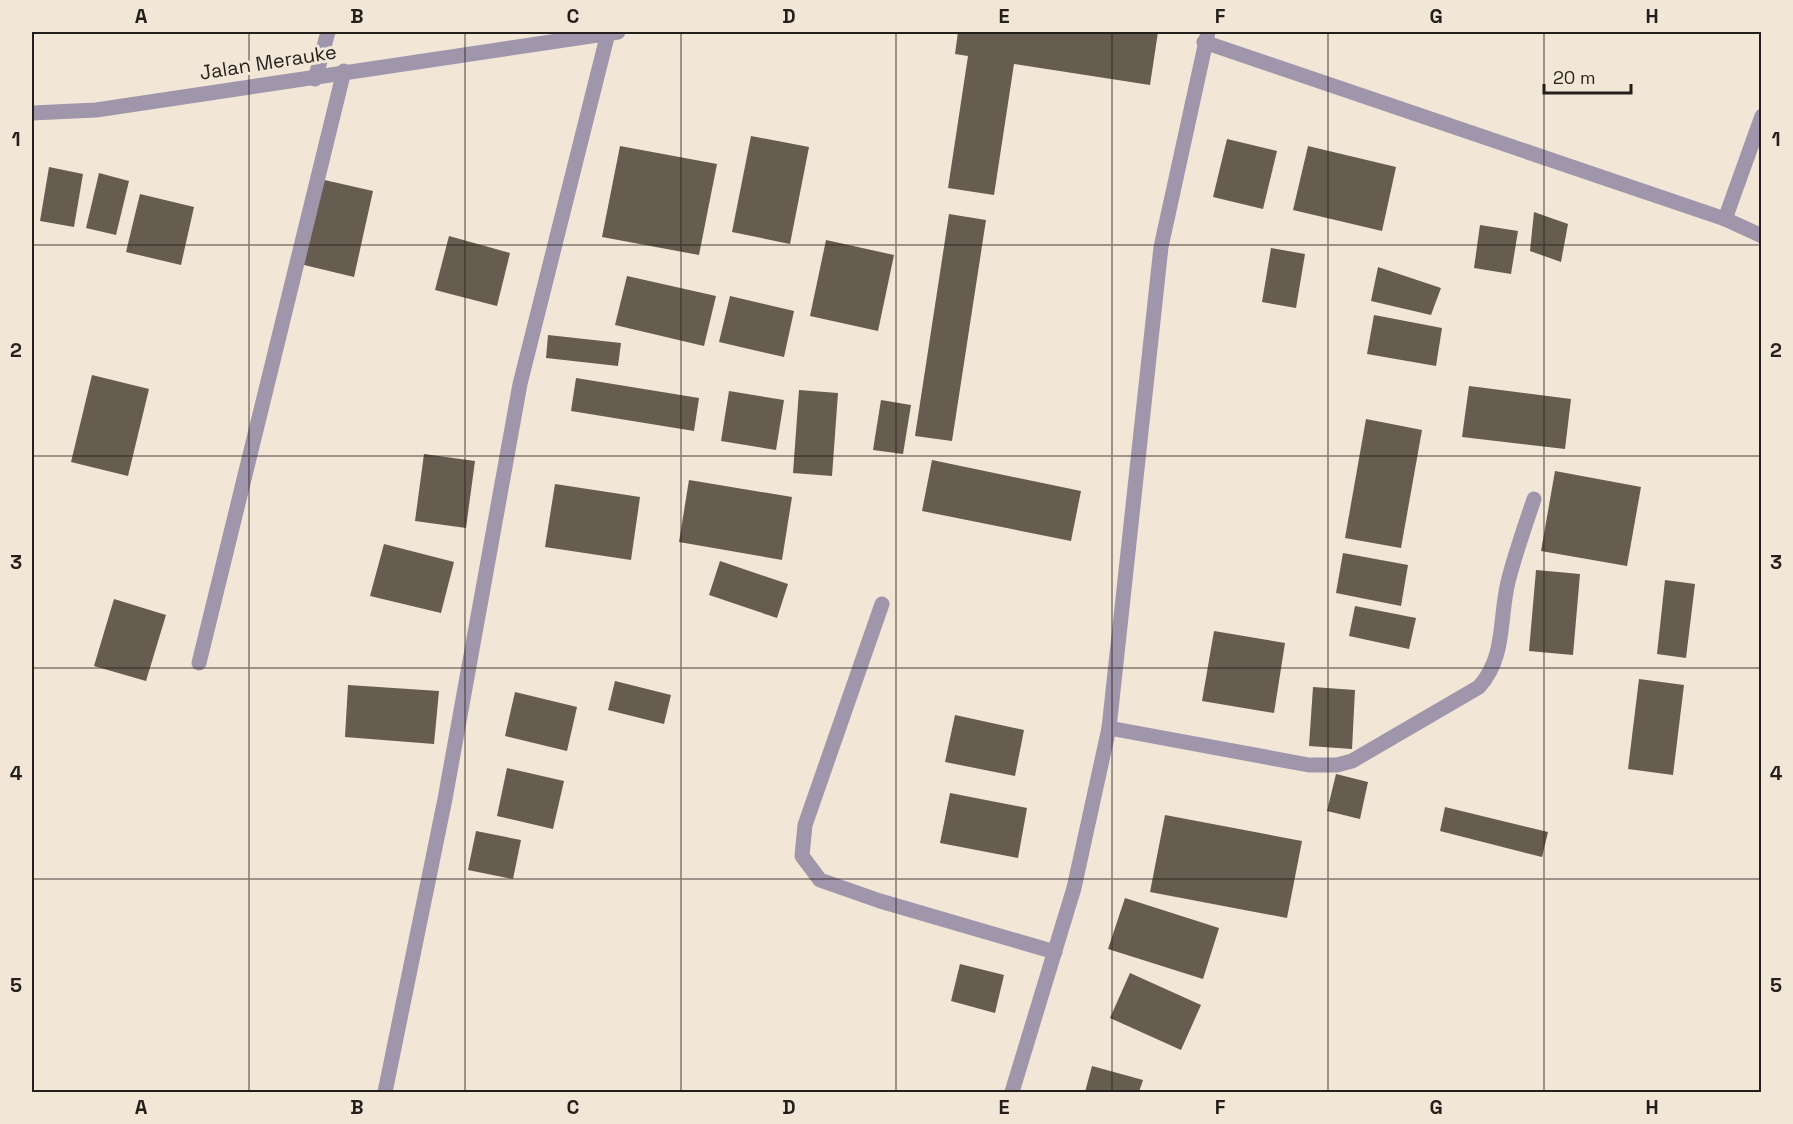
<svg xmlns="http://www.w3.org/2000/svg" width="1793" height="1124" font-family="'Space Grotesk',sans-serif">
  <rect width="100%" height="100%" fill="#f2e6d7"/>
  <g fill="#665c4f">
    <polygon points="958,32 1158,32 1150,85 1014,64 994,195 948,188 968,56 955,54"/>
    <polygon points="751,136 809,147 790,244 732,232"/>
    <polygon points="1227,139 1277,151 1263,209 1213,197"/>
    <polygon points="620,146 717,164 699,255 602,237"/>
    <polygon points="1308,146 1396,167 1382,231 1293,210"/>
    <polygon points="49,167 83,174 74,227 40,221"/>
    <polygon points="99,173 129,181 116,235 86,228"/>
    <polygon points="320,179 373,191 354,277 300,264"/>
    <polygon points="140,194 194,207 181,265 126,252"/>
    <polygon points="1534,212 1568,224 1561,262 1530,251"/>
    <polygon points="949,214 986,220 952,441 915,436"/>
    <polygon points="1480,225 1518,231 1511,274 1474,268"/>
    <polygon points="449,236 510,253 497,306 435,290"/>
    <polygon points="826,240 894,255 878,331 810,316"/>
    <polygon points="1271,248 1305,254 1296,308 1262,302"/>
    <polygon points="1378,267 1441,288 1431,315 1371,301"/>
    <polygon points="627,276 716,296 704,346 615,325"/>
    <polygon points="730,296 794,311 784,357 719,342"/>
    <polygon points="1374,315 1442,328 1436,366 1367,354"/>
    <polygon points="548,335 621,343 618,366 546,358"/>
    <polygon points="92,375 149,389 128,476 71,462"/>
    <polygon points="576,378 699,398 694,431 571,411"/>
    <polygon points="1469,386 1571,399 1565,449 1462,437"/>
    <polygon points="799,390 838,393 832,476 793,473"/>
    <polygon points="729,391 784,400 776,450 721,441"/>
    <polygon points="881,400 911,405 903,454 873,450"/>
    <polygon points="1366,419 1422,430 1401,548 1345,538"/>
    <polygon points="424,454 475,461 466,528 415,521"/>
    <polygon points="932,460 1081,491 1071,541 922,511"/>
    <polygon points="1555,471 1641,487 1627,566 1541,551"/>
    <polygon points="689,480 792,497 782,560 679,542"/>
    <polygon points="555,484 640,497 631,560 545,547"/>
    <polygon points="384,544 454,562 441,613 370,596"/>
    <polygon points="1343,553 1408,565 1401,606 1336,593"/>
    <polygon points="720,561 788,584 777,618 709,595"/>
    <polygon points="1536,570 1580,574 1573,655 1529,651"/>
    <polygon points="1665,580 1695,584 1686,658 1657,654"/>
    <polygon points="114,599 166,615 146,681 94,666"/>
    <polygon points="1355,606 1416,618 1409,649 1349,636"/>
    <polygon points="1214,631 1285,643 1274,713 1202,701"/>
    <polygon points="1639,679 1684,685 1673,775 1628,769"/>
    <polygon points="615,681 671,695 664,724 608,710"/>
    <polygon points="348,685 439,691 434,744 345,737"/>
    <polygon points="1313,687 1355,690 1352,749 1309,746"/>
    <polygon points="515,692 577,707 567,751 505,736"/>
    <polygon points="955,715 1024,730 1015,776 945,762"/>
    <polygon points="507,768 564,781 553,829 497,816"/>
    <polygon points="1336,774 1368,782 1360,819 1327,811"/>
    <polygon points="950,793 1027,808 1018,858 940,843"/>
    <polygon points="1445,807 1548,832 1542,857 1440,831"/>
    <polygon points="1165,815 1302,841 1287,918 1150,892"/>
    <polygon points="476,831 521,840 513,879 468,870"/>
    <polygon points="1125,898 1219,928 1203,979 1108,949"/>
    <polygon points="960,964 1004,975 995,1013 951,1001"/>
    <polygon points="1130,973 1201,1005 1181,1050 1110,1018"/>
    <polygon points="1092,1066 1143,1080 1139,1092 1085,1092"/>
  </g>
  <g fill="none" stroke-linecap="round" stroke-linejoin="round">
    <g stroke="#a096ac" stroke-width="15">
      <polyline points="1204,42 1725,219 1762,236"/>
      <polyline points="315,79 328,32"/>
      <polyline points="32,113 96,110 618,32"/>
      <polyline points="1725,219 1762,116"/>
      <polyline points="882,604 805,825 802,856 820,880 880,901 1055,952"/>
      <polyline points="199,663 344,71"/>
      <path d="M 1109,728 L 1309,765 L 1337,765 L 1352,761 L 1479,687 C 1506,657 1499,619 1508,582 C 1515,554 1525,526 1534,499"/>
      <polyline points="385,1092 445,799 520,384 608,33"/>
      <polyline points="1012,1092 1074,888 1109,728 1161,247 1208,32"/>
    </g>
  </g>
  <path fill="none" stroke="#241f1a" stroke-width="1.5" stroke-opacity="0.55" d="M 249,32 L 249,1092M 465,32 L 465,1092M 681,32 L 681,1092M 896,32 L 896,1092M 1112,32 L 1112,1092M 1328,32 L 1328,1092M 1544,32 L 1544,1092M 32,245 L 1762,245M 32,456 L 1762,456M 32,668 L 1762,668M 32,879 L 1762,879"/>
  <g text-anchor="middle" stroke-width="6" stroke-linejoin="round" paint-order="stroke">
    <g font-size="20" fill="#241f1a" stroke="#f2e6d7">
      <text transform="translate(268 62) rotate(-9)" y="7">Jalan Merauke</text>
    </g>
  </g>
  <rect width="1793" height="1124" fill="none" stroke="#f2e6d7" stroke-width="66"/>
  <path d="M1544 84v9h87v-9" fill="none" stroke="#241f1a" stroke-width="3"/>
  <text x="1553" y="84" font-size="18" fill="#241f1a" stroke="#f2e6d7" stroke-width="4.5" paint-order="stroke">20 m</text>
  <rect x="33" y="33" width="1727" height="1058" fill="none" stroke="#241f1a" stroke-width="2"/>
  <g font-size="20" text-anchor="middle" font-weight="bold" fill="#241f1a">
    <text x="141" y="23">A</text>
    <text x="357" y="23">B</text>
    <text x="573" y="23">C</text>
    <text x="789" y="23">D</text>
    <text x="1004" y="23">E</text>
    <text x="1220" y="23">F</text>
    <text x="1436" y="23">G</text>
    <text x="1652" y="23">H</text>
    <text x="16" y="146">1</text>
    <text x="1776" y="146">1</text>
    <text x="16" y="357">2</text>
    <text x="1776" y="357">2</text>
    <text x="16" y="569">3</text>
    <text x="1776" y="569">3</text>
    <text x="16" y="780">4</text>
    <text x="1776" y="780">4</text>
    <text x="16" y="992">5</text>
    <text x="1776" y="992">5</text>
    <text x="141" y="1114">A</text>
    <text x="357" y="1114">B</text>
    <text x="573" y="1114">C</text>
    <text x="789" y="1114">D</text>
    <text x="1004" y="1114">E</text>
    <text x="1220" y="1114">F</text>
    <text x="1436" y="1114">G</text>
    <text x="1652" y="1114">H</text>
  </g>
</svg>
